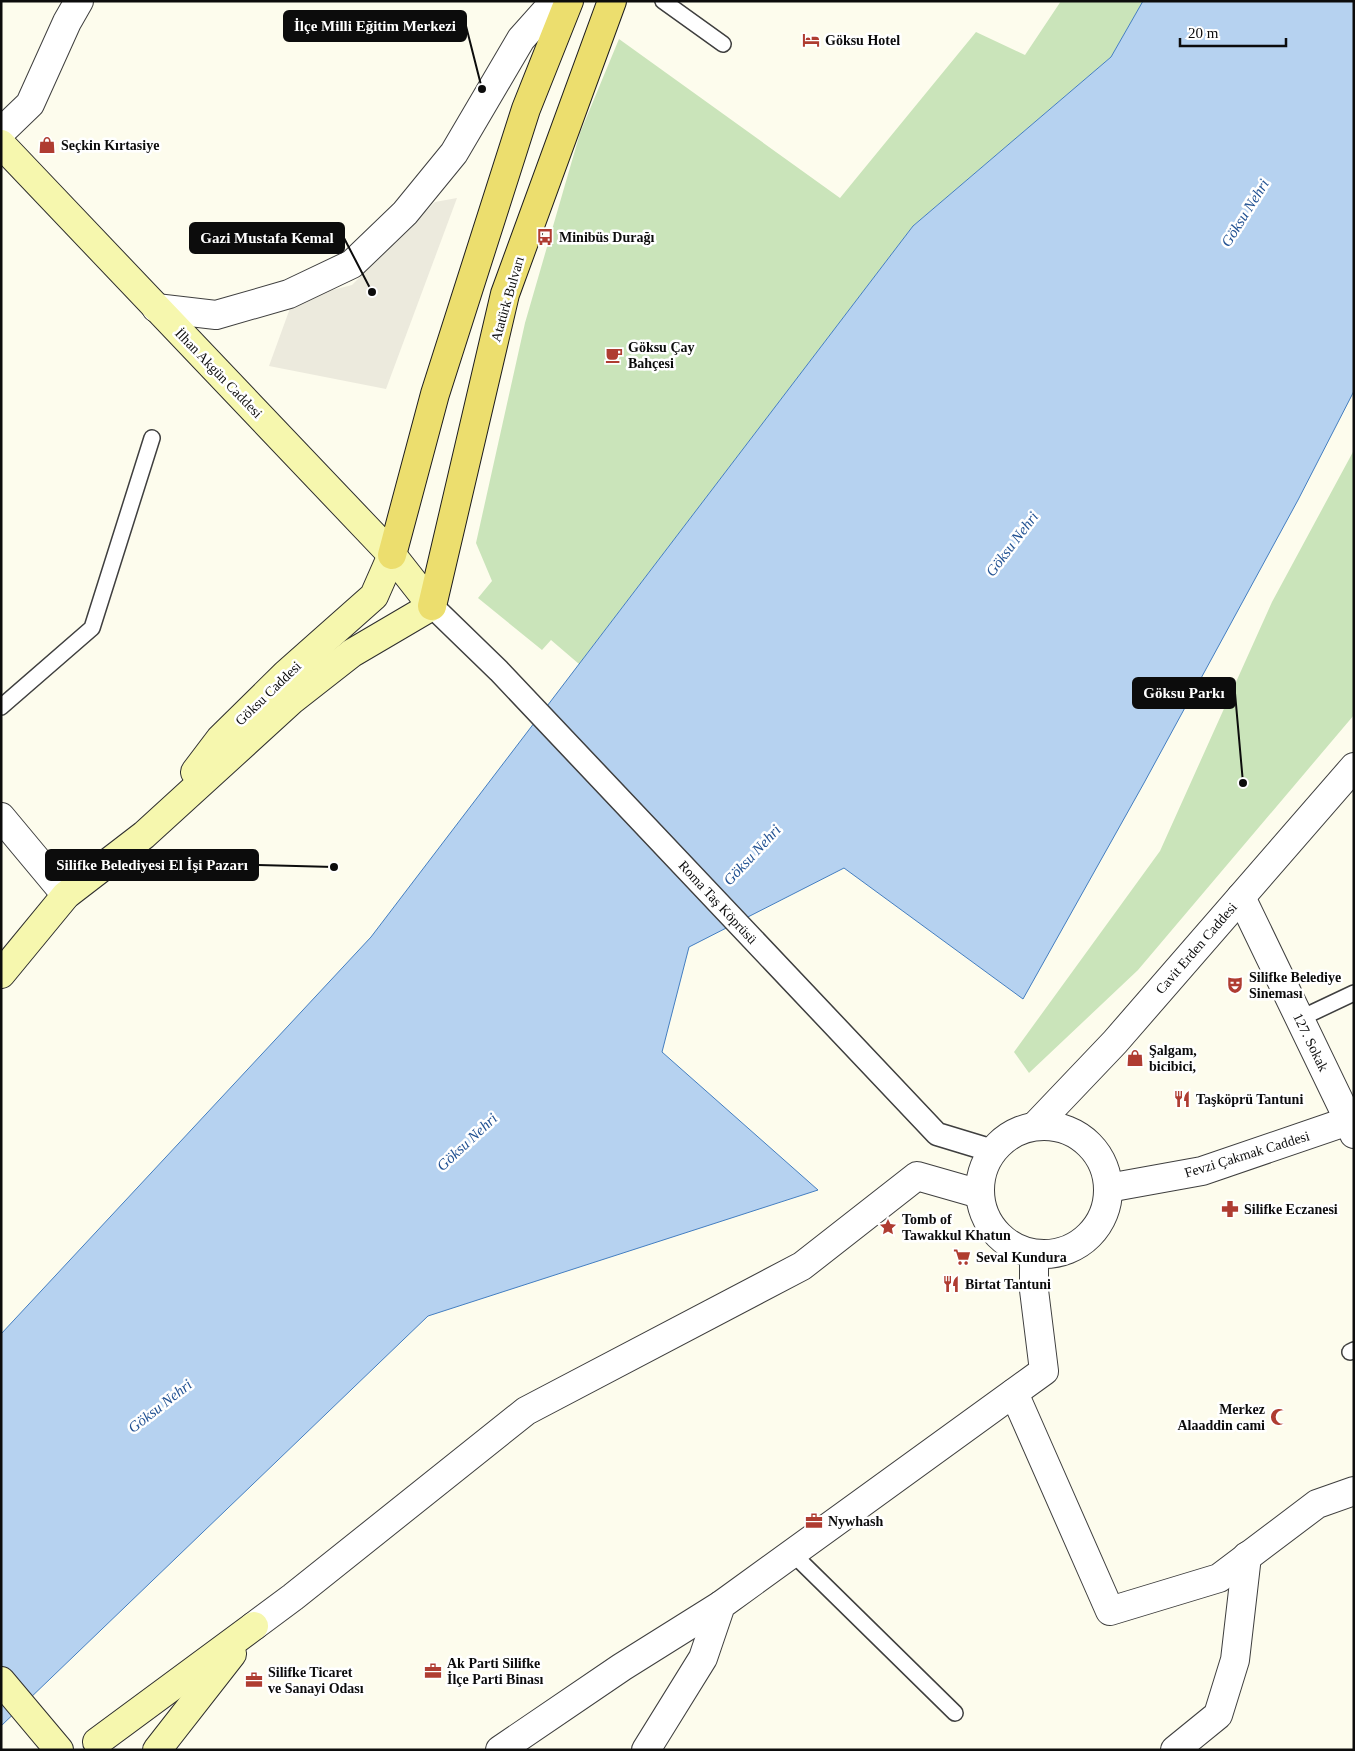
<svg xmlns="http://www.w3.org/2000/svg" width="1355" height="1751" font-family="Georgia,serif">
  <rect width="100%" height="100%" fill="#fdfced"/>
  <g fill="#cae4ba">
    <polygon points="1061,1 1143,1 1111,57 913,226 579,664 551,640 542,650 478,598 492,581 476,543 525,323 580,133 619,39 840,198 976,32 1025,55"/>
    <polygon points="1354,450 1354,715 1138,970 1029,1073 1014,1052 1160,851 1272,602"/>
  </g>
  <polygon fill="#eceadd" points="457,198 386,389 269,366 293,300 352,285 435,202"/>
  <polygon fill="#b6d2f0" stroke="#447ec0" points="1143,1 1354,1 1354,391 1298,500 1144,783 1023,999 844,868 689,947 662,1052 818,1190 428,1316 1,1726 1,1334 371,937 913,226 1111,57"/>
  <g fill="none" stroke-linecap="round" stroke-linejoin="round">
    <g stroke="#3f3f3f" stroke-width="18">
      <g id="service">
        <polyline points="663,1 723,44"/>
        <polyline points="1,707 92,628 152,438"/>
        <polyline points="1299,1019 1354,993"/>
        <polyline points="1350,1352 1354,1350"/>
        <polyline points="792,1553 955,1713"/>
      </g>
    </g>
    <g stroke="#3f3f3f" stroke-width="25">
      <polyline id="pedestrian" points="432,606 499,671 937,1134 993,1151"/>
    </g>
    <g stroke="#3f3f3f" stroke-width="30">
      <g id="minor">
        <polyline points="1,132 30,104 67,22 79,1"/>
        <polyline points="156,308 216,315 289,294 352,264 405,213 454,153 521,39 555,1"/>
        <polyline points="1,817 66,895"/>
        <polyline points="1241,897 1349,1121 1354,1134"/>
        <circle cx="1044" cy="1190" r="64"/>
        <polyline points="1035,1126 1115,1042 1354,767"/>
        <polyline points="1108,1188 1202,1171 1354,1119"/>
        <polyline points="1014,1393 1110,1611 1219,1578 1317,1504 1354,1491"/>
        <polyline points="254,1626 293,1597 526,1411 802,1266 917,1176 980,1194"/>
        <polyline points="500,1750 622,1667 721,1605"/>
        <polyline points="646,1750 703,1658 721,1605 1044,1371 1034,1290 1034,1254"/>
        <polyline points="1175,1750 1218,1715 1235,1660 1247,1556"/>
      </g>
    </g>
    <g stroke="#2e2e2e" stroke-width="30">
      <g id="secondary">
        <polyline points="1,144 392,555 432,606 352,653 292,700 144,835 66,895 1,974"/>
        <polyline points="195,772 220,739 286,674 374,596 392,555"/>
        <polyline points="1,1681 59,1750"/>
        <polyline points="97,1742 254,1626"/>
        <polyline points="157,1750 232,1654"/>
      </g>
    </g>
    <g stroke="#1d1d1d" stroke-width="30">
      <g id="primary">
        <polyline points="392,555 435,394 526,109 569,1"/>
        <polyline points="432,606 505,294 612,1"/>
      </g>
    </g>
    <use href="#service" stroke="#fff" stroke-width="15"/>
    <use href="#pedestrian" stroke="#fff" stroke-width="22"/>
    <use href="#minor" stroke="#fff" stroke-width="28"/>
    <use href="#secondary" stroke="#f6f7ae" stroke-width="28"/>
    <use href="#primary" stroke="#ecde6e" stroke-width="28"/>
  </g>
  <defs>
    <g id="hotel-bare" transform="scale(1.35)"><path d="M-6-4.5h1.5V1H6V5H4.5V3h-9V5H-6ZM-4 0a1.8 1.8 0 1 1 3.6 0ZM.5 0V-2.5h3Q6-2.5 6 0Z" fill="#af3c31" stroke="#fff" stroke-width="2.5" paint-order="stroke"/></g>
    <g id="shop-bare" transform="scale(1.35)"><path d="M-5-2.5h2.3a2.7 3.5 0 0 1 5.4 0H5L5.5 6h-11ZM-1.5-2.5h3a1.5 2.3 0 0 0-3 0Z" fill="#af3c31" stroke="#fff" stroke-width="2.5" paint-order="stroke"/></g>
    <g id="bus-bare" transform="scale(1.35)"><path d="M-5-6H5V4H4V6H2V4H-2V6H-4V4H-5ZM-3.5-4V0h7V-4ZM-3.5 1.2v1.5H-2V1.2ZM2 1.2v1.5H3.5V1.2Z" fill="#af3c31" stroke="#fff" stroke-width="2.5" paint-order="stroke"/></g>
    <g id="cafe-bare" transform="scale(1.35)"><path d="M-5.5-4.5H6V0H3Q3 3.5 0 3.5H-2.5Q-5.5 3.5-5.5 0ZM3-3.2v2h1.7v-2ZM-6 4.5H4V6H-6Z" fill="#af3c31" stroke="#fff" stroke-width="2.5" paint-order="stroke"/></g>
    <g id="theatre-bare" transform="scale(1.35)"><path d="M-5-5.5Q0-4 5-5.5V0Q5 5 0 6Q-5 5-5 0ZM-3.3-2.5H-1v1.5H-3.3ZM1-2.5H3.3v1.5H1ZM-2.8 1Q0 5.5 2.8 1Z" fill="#af3c31" stroke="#fff" stroke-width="2.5" paint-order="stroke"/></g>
    <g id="restaurant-bare" transform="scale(1.35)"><path d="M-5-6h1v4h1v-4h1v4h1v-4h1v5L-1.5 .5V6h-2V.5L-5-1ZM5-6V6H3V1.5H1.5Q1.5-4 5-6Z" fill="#af3c31" stroke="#fff" stroke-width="2.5" paint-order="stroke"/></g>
    <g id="pharmacy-bare" transform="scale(1.35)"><path d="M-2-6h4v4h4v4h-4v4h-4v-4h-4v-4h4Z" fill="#af3c31" stroke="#fff" stroke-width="2.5" paint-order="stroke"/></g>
    <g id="sight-bare" transform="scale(1.35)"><path d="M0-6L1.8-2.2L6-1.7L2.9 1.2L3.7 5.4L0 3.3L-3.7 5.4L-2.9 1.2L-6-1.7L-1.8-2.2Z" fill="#af3c31" stroke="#fff" stroke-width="2.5" paint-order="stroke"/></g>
    <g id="supermarket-bare" transform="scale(1.35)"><path d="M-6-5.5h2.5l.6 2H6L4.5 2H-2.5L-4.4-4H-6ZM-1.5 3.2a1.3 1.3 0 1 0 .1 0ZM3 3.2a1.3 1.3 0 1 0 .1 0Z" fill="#af3c31" stroke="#fff" stroke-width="2.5" paint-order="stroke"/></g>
    <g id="mosque-bare" transform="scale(1.35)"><path d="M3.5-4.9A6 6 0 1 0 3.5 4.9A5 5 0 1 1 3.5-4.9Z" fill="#af3c31" stroke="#fff" stroke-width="2.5" paint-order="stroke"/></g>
    <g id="office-bare" transform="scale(1.35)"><path d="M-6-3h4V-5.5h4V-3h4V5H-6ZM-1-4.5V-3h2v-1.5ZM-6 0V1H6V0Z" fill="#af3c31" stroke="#fff" stroke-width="2.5" paint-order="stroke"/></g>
  </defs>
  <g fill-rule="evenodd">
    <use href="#hotel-bare" x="811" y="40"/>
    <use href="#shop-bare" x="47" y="145"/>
    <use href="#bus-bare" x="545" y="237"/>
    <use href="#cafe-bare" x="614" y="355"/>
    <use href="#theatre-bare" x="1235" y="985"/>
    <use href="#shop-bare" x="1135" y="1058"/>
    <use href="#restaurant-bare" x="1182" y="1099"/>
    <use href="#pharmacy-bare" x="1230" y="1209"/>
    <use href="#sight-bare" x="888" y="1227"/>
    <use href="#supermarket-bare" x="962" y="1257"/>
    <use href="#restaurant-bare" x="951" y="1284"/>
    <use href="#mosque-bare" x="1279" y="1417"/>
    <use href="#office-bare" x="814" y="1521"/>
    <use href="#office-bare" x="433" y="1671"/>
    <use href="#office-bare" x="254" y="1680"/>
  </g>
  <g text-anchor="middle" stroke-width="5" stroke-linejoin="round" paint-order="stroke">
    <g font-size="14" font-weight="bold" fill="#0c0c0c" stroke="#fff" text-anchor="start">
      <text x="825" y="45">Göksu Hotel</text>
      <text x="61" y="150">Seçkin Kırtasiye</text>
      <text x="559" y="242">Minibüs Durağı</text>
      <text x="628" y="352">Göksu Çay<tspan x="628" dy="16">Bahçesi</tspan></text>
      <text x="1249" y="982">Silifke Belediye<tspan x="1249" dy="16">Sineması</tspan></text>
      <text x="1149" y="1055">Şalgam,<tspan x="1149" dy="16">bicibici,</tspan></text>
      <text x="1196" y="1104">Taşköprü Tantuni</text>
      <text x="1244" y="1214">Silifke Eczanesi</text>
      <text x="902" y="1224">Tomb of<tspan x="902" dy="16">Tawakkul Khatun</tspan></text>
      <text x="976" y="1262">Seval Kundura</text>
      <text x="965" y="1289">Birtat Tantuni</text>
      <text x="1265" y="1414" text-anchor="end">Merkez<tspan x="1265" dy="16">Alaaddin cami</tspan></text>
      <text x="828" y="1526">Nywhash</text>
      <text x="447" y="1668">Ak Parti Silifke<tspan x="447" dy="16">İlçe Parti Binası</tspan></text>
      <text x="268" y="1677">Silifke Ticaret<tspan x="268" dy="16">ve Sanayi Odası</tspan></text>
    </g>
    <g font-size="14" fill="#0c0c0c" stroke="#fff">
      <text transform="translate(507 299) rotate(-74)" y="5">Atatürk Bulvarı</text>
      <text transform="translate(219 373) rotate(46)" y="5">İlhan Akgün Caddesi</text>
      <text transform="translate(268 693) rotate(-44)" y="5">Göksu Caddesi</text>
      <text transform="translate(718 902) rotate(47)" y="5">Roma Taş Köprüsü</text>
      <text transform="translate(1196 948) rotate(-49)" y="5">Cavit Erden Caddesi</text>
      <text transform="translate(1311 1042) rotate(64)" y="5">127. Sokak</text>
      <text transform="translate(1247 1154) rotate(-17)" y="5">Fevzi Çakmak Caddesi</text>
    </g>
    <g font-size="15" font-style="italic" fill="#215192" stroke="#fff">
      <text transform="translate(1245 213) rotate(-58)" y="5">Göksu Nehri</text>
      <text transform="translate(1012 544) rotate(-53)" y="5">Göksu Nehri</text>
      <text transform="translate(752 855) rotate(-47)" y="5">Göksu Nehri</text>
      <text transform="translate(467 1142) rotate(-43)" y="5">Göksu Nehri</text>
      <text transform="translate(160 1406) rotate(-38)" y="5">Göksu Nehri</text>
    </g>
  </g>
  <path fill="none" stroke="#0c0c0c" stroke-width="2" d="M482 89L466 26M372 292L344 238M1243 783L1235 693M334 867L258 865"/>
  <g fill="#0c0c0c" stroke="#fff" stroke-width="2">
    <circle cx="482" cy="89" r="5"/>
    <circle cx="372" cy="292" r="5"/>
    <circle cx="1243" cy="783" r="5"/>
    <circle cx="334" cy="867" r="5"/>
  </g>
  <g fill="#0c0c0c" stroke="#0c0c0c" stroke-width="2">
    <rect x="284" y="11" width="182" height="30" rx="5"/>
    <rect x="190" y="223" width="154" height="30" rx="5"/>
    <rect x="1133" y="678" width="102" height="30" rx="5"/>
    <rect x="46" y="850" width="212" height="30" rx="5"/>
  </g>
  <g font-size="15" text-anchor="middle" font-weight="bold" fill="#fff">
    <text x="375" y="31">İlçe Milli Eğitim Merkezi</text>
    <text x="267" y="243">Gazi Mustafa Kemal</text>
    <text x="1184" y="698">Göksu Parkı</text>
    <text x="152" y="870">Silifke Belediyesi El İşi Pazarı</text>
  </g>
  <rect width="1355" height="1751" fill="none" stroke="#0c0c0c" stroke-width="5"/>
  <path d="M1180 38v8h106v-8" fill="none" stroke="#0c0c0c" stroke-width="2.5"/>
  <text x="1188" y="38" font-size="15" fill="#0c0c0c" stroke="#ffffff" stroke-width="4" paint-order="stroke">20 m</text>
</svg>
